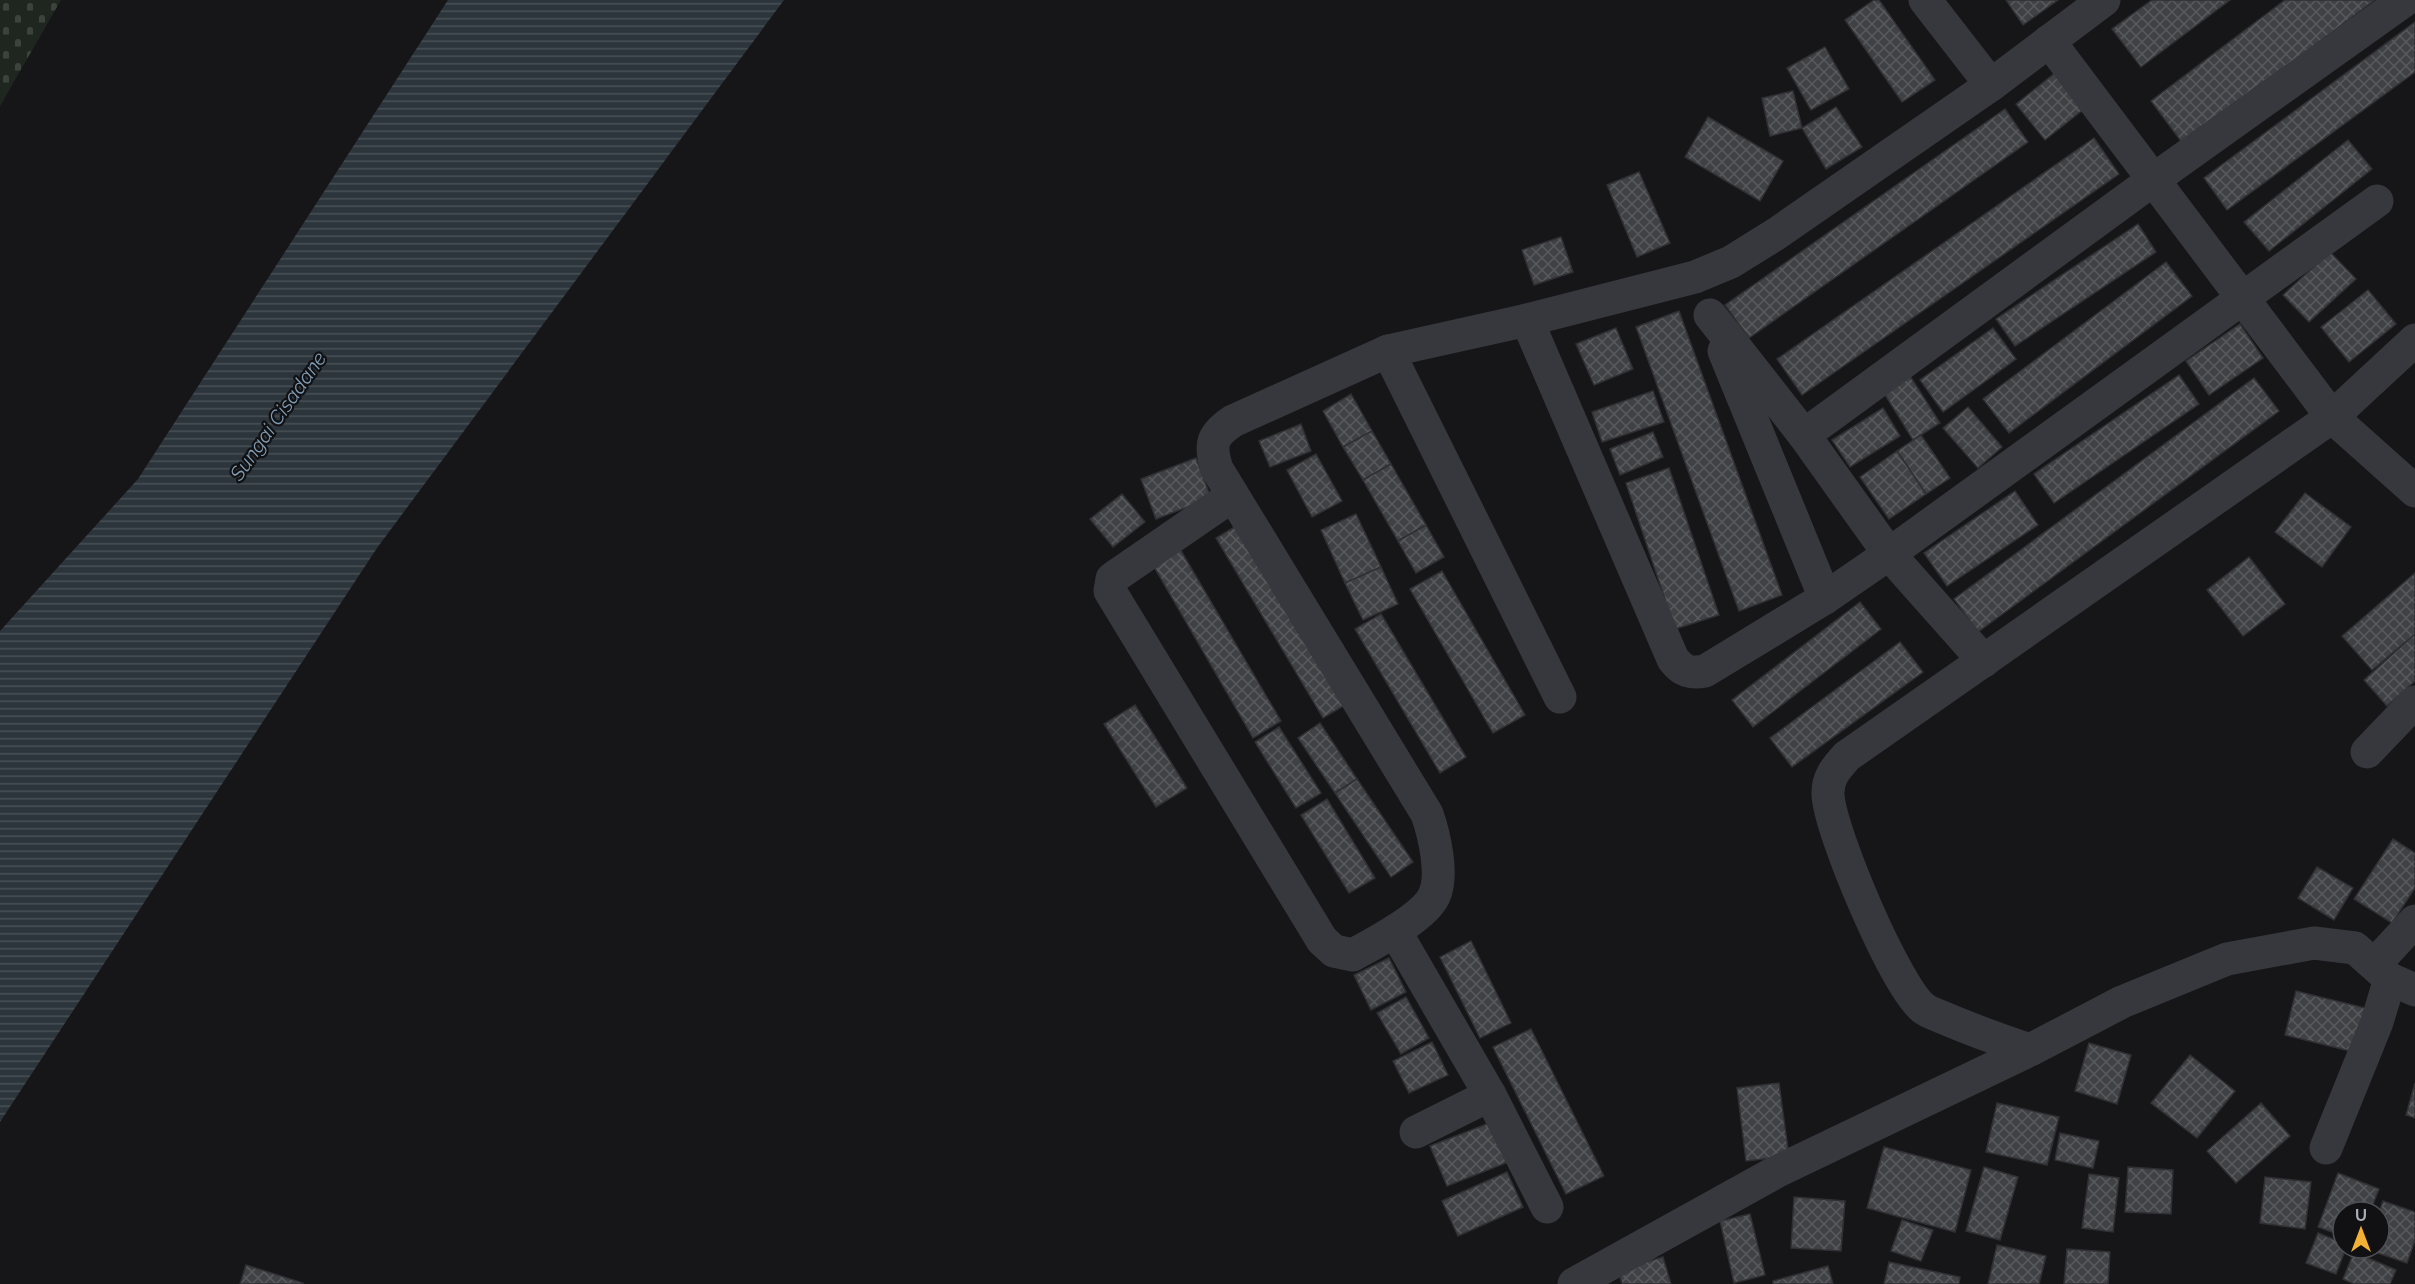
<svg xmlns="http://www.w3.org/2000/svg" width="2415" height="1284" font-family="Raleway,sans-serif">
  <defs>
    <pattern id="cemetery-stones" width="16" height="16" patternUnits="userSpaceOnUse" patternTransform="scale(1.5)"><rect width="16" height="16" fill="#1e261f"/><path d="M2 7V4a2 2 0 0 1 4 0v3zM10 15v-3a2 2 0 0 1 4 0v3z" fill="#3c433d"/></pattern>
    <pattern id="water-rules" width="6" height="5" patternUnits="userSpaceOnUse" patternTransform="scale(1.5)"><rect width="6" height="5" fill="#2c353c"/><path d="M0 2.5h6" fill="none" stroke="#485056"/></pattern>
    <pattern id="building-cross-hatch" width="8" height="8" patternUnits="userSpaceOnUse" patternTransform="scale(1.5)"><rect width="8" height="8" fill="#404145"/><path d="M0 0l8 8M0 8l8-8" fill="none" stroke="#595a5e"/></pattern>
  </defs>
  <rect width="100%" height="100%" fill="#161618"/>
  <polygon fill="url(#cemetery-stones)" points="0,0 61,0 0,106"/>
  <polygon fill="url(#water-rules)" points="448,0 784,0 377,548 0,1122 0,631 138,479"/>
  <g fill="url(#building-cross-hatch)" stroke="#303034" stroke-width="1.5">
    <polygon points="1874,0 1879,0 1935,80 1902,102 1845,20"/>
    <polygon points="2006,0 2058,0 2023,25"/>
    <polygon points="2152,0 2230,0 2141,67 2112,29"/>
    <polygon points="2285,0 2375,0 2183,144 2151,101"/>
    <polygon points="2415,22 2415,72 2227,210 2204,178"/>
    <polygon points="1825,47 1849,89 1811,110 1787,68"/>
    <polygon points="2055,73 2084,109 2045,140 2016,104"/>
    <polygon points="1793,91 1802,128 1770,136 1762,98"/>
    <polygon points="1836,107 1862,147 1826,169 1802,128"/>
    <polygon points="2005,109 2028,142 1749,338 1725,305"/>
    <polygon points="1708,117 1783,161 1760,201 1685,157"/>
    <polygon points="2094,138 2119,174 1802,395 1777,359"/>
    <polygon points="2348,140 2372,169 2269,251 2244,222"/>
    <polygon points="1639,172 1670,243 1637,257 1607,185"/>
    <polygon points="2138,224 2156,252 2015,346 1996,319"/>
    <polygon points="1561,237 1573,272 1534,285 1522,250"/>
    <polygon points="2330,252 2356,279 2309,322 2283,295"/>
    <polygon points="2166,262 2192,296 2009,433 1983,399"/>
    <polygon points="2368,290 2396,324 2349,362 2321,327"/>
    <polygon points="1679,311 1782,595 1739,611 1636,327"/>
    <polygon points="2240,324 2263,358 2209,395 2186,361"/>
    <polygon points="1616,328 1633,369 1594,385 1576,344"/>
    <polygon points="1993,328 2016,359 1943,412 1920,380"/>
    <polygon points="2179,375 2199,404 2054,503 2034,474"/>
    <polygon points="1910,376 1940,423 1913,440 1884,393"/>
    <polygon points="2254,378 2279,411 1978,632 1954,599"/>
    <polygon points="1653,391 1664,422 1602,442 1592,412"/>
    <polygon points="1351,394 1372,431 1343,447 1323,411"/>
    <polygon points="1968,407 2002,447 1978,468 1943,428"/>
    <polygon points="1883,408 1900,436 1850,467 1832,440"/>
    <polygon points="1301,424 1311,451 1270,467 1259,441"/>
    <polygon points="1372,431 1391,464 1363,480 1343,447"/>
    <polygon points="1653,432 1663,457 1620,475 1610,449"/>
    <polygon points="1921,435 1950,478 1926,494 1897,451"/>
    <polygon points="1897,451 1926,494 1889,519 1860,477"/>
    <polygon points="1316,454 1342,501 1312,517 1287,470"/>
    <polygon points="1196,458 1211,498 1156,519 1141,479"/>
    <polygon points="1391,464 1426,525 1398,541 1363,480"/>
    <polygon points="1669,468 1719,615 1675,629 1626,483"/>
    <polygon points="2015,491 2038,525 1947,586 1924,553"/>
    <polygon points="2305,493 2351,527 2322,567 2275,532"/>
    <polygon points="1122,494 1145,522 1113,547 1090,519"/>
    <polygon points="1356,514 1381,567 1345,583 1321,530"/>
    <polygon points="1243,522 1350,702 1323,718 1216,538"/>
    <polygon points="1426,525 1444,557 1416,573 1398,541"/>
    <polygon points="1180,549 1281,721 1253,738 1153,565"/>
    <polygon points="2249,557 2285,604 2243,636 2207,590"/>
    <polygon points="1381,567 1398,604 1363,620 1345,583"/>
    <polygon points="1442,571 1525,715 1493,733 1410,589"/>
    <polygon points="2415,573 2415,634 2372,670 2342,636"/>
    <polygon points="1860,602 1881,629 1753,727 1732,700"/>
    <polygon points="1381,614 1466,757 1440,773 1355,629"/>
    <polygon points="2415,634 2415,681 2387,706 2364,680"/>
    <polygon points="1900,642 1923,672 1792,767 1770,738"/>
    <polygon points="1135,705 1187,788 1156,807 1104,724"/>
    <polygon points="1320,723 1357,779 1335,793 1298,738"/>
    <polygon points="1279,727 1321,793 1296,808 1255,742"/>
    <polygon points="1357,779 1413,862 1391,877 1335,793"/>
    <polygon points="1327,799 1375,878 1349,893 1301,815"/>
    <polygon points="2393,839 2415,853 2415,888 2392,923 2354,899"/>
    <polygon points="2317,867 2353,888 2334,920 2298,898"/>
    <polygon points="1471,941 1511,1023 1480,1038 1440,957"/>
    <polygon points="1389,958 1406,992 1371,1010 1354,975"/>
    <polygon points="2296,991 2369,1009 2358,1053 2285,1035"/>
    <polygon points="1406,997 1429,1038 1401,1054 1377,1013"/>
    <polygon points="1531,1029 1604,1176 1566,1194 1493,1047"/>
    <polygon points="1432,1042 1448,1075 1409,1093 1393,1061"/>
    <polygon points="2089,1043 2131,1055 2117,1104 2075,1091"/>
    <polygon points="2190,1055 2235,1091 2197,1138 2151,1103"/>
    <polygon points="1779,1083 1789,1156 1746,1161 1737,1088"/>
    <polygon points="2415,1083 2415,1118 2406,1115"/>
    <polygon points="1997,1103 2059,1117 2047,1165 1986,1152"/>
    <polygon points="2261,1103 2290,1136 2236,1183 2207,1151"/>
    <polygon points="1492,1122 1508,1162 1447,1186 1430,1146"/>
    <polygon points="2060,1133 2099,1141 2093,1168 2055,1160"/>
    <polygon points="1884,1147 1971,1170 1955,1232 1867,1208"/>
    <polygon points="1984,1167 2018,1177 2000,1240 1966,1231"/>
    <polygon points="2128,1167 2173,1170 2171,1214 2125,1212"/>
    <polygon points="1507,1172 1523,1207 1458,1236 1442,1201"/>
    <polygon points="2338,1173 2379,1189 2370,1212 2343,1212 2343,1236 2318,1227"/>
    <polygon points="2089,1174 2119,1178 2113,1232 2082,1228"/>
    <polygon points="2265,1177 2311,1182 2305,1229 2260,1223"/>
    <polygon points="1794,1197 1845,1201 1841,1251 1791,1248"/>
    <polygon points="2383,1201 2415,1212 2415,1240 2407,1263 2366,1249 2379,1248 2379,1212"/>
    <polygon points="1750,1214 1765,1275 1734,1283 1720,1221"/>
    <polygon points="1902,1220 1933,1230 1921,1261 1891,1251"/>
    <polygon points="2318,1233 2343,1243 2343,1248 2346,1248 2336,1274 2306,1263"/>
    <polygon points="1997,1245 2046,1256 2039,1284 1988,1284"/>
    <polygon points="2067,1249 2110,1252 2108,1284 2064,1284"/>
    <polygon points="2354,1252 2396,1270 2390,1284 2354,1284 2343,1279"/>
    <polygon points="1663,1257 1671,1284 1622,1284 1618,1270"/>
    <polygon points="1889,1262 1960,1277 1959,1284 1884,1284"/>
    <polygon points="246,1265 303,1283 303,1284 240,1284"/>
    <polygon points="1828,1266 1833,1284 1773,1284 1773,1281"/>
  </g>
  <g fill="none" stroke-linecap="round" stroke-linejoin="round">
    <g stroke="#37383d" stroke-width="33">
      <polyline points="1925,0 1991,85"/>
      <polyline points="2049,41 2332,417 2415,491"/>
      <polyline points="1710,315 1804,435 1889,554 1984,661"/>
      <path d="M 1527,320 L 1673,659 C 1682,671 1690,674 1705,671 L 1825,598 L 1889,554 L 2377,201"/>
      <polyline points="1388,351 1560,697"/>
      <polyline points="1724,351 1825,598"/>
      <polyline points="1804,435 2153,180 2405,0"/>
      <path d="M 1232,496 L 1117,575 L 1112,579 L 1110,591 L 1322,940 L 1334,951 L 1353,955 C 1374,943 1424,918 1434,896 C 1444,875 1434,834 1427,814 L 1217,469 C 1209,444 1212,435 1233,421 L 1388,351 L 1527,320 L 1695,277 L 1731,262 L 1776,234 L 1991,85 L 2104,0"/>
      <polyline points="2367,752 2415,702"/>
      <polyline points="1395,931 1490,1095 1547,1207"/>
      <polyline points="2375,964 2415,921"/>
      <path d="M 2030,1050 C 2000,1040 1972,1030 1944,1018 C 1937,1015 1928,1012 1923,1008 C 1895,985 1830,832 1828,795 C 1827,778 1836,768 1847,756 L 2332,417 L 2415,340"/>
      <polyline points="1416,1132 1490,1095"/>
      <polyline points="2326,1148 2377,1022 2390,979"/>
      <polyline points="1574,1284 1776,1172 2030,1050 2122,1002 2227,959 2314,943 2355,948 2390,979 2415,990"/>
    </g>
  </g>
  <g text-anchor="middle" stroke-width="4.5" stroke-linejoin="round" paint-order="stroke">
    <g font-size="20" font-style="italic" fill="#7f9bb3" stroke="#111113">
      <text transform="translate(278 416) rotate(-55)" y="7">Sungai Cisadane</text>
    </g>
  </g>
  <g transform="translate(2361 1230)"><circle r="28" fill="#111113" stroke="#4d4f55" stroke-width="1.5"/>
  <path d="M0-4.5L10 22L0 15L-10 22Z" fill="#f2b134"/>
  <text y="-9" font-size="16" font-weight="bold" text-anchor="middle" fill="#a8adb8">U</text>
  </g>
</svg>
